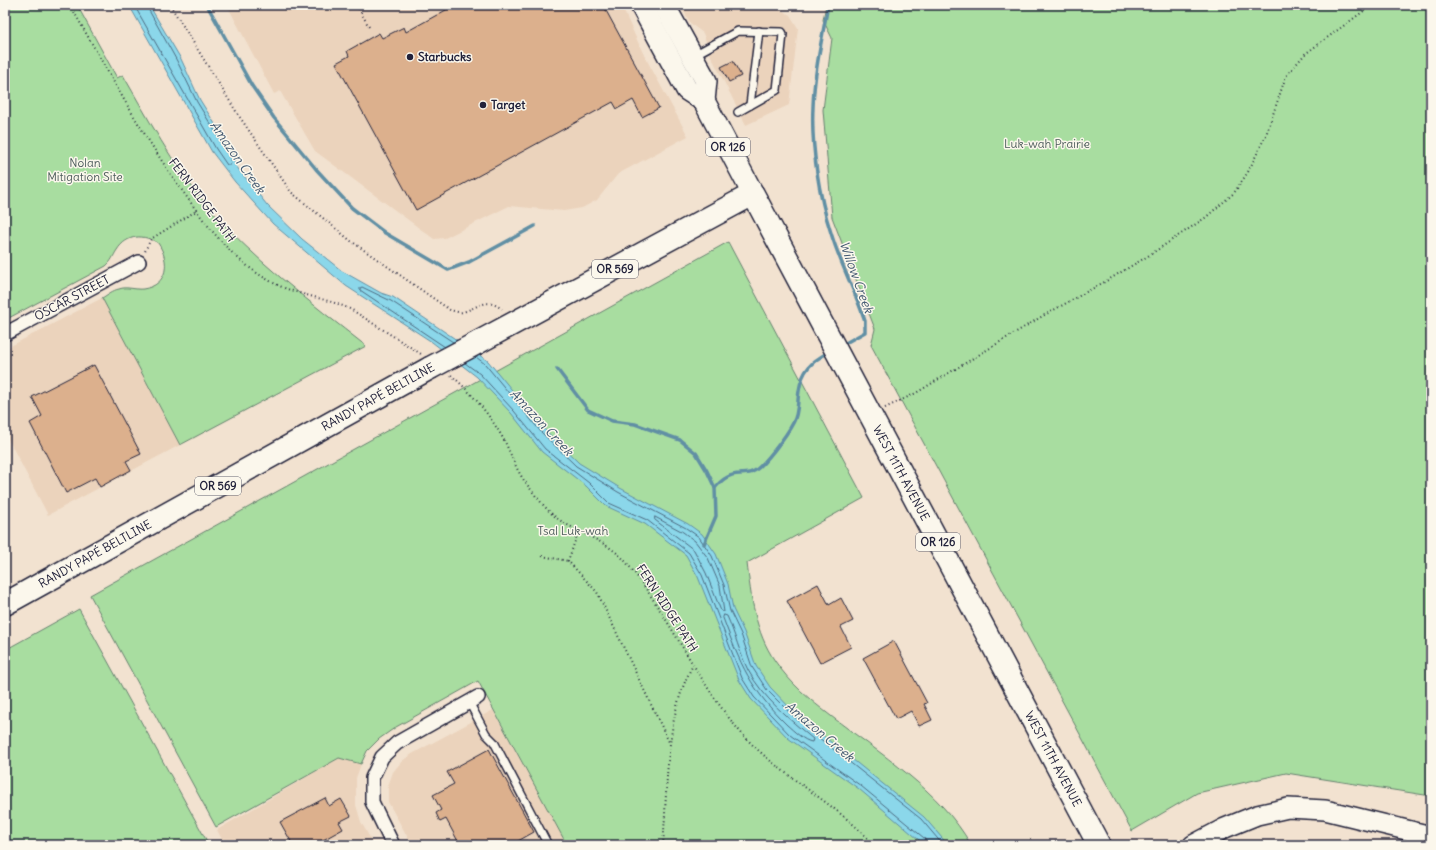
<svg xmlns="http://www.w3.org/2000/svg" width="1436" height="850" font-family="Delius,sans-serif">
  <rect width="100%" height="100%" fill="#f2e2d0"/>
  <filter id="ink" filterUnits="userSpaceOnUse"><feTurbulence type="fractalNoise" baseFrequency=".025" numOctaves="2"/><feDisplacementMap in="SourceGraphic" scale="8" xChannelSelector="R" yChannelSelector="G"/><feConvolveMatrix kernelMatrix="1 2 1 2 8 2 1 2 1" color-interpolation-filters="sRGB"/></filter>
  <g filter="url(#ink)">
    <g fill="#ebd3bc">
      <polygon points="227,5 621,5 643,53 688,136 618,174 597,200 582,208 564,211 509,206 445,238 434,239 315,151 280,91 274,94"/>
      <polygon points="680,5 773,5 772,6 776,7 790,15 798,28 789,105 746,125 711,56 703,33 691,24"/>
      <polygon points="102,298 180,445 48,515 5,433 5,349"/>
      <polygon points="493,710 567,845 412,845 388,802 388,786 393,772 402,761 412,754"/>
      <polygon points="339,758 361,764 356,778 356,805 361,822 374,845 225,845 217,830"/>
    </g>
    <g fill="#a8dda0" stroke="#65806e">
      <path d="M 5,5 L 77,5 L 117,78 L 123,75 C 148,118 172,164 205,203 C 251,258 309,301 366,346 L 180,445 L 102,298 C 107,295 113,290 119,289 C 127,286 135,290 143,289 C 169,285 170,261 158,243 C 144,234 127,234 117,250 C 113,256 112,261 106,266 L 5,320 Z"/>
      <polygon points="826,5 1431,5 1431,796 1286,773 1197,793 1132,831 871,345 875,329 832,217 823,110 832,38 823,20"/>
      <path d="M 728,242 L 864,498 L 747,563 C 751,597 755,632 775,661 C 790,683 810,700 831,716 C 880,754 940,790 971,845 L 567,845 L 478,681 L 396,727 L 379,739 L 367,751 L 361,764 L 339,758 L 216,827 L 90,595 Z"/>
      <polygon points="79,609 209,845 5,845 5,650"/>
    </g>
    <polygon fill="#8bd7ea" stroke="#618fa4" points="129,5 149,5 181,59 200,100 230,148 236,166 267,205 302,239 342,271 381,293 393,297 488,361 544,429 579,463 620,488 688,524 702,534 716,554 728,584 733,609 744,632 756,666 770,687 792,710 821,734 924,817 948,845 925,845 859,789 788,738 751,699 739,680 698,577 686,555 645,524 606,506 586,486 542,452 511,413 477,377 432,342 346,286 273,224 235,182 212,152"/>
    <g fill="none" stroke-linecap="round" stroke-linejoin="round">
      <g stroke="#4c6a81" stroke-width="1">
        <polyline points="134,5 216,149 227,165 230,165 231,163 226,149 197,102 177,61 146,5"/>
        <polyline points="445,347 360,290 360,288 362,287 391,301 453,342"/>
        <polyline points="476,357 485,364 541,432 576,466 618,492 686,528 699,537 712,556 724,585 730,611 741,634 752,667 767,690 790,713 818,737 921,819 943,845"/>
        <polyline points="465,363 480,374 514,411 545,449 589,483 609,503 647,520 689,553 702,575 742,678 754,697 790,735 861,786 924,838 928,845"/>
        <polygon points="655,517 683,532 695,541 708,558 720,586 724,612 721,611 706,573 694,550 655,520"/>
        <path d="M 724,615 L 727,616 C 735,634 740,654 748,670 C 763,698 789,719 813,739 L 812,742 C 804,741 794,731 787,725 C 751,690 740,664 723,618 Z"/>
      </g>
      <g stroke="#618fa4" stroke-width="3.5">
        <polyline points="207,5 252,86 274,118 316,169 352,208 385,233 448,270 469,262 535,226"/>
        <path d="M 828,5 C 822,39 814,73 813,107 C 811,145 819,197 831,233 C 840,263 855,291 865,321 L 865,332 L 842,345"/>
        <polyline points="557,369 588,410 612,421 635,424 680,440 696,453 707,471 715,488"/>
        <path d="M 704,544 L 716,516 L 715,488 C 722,479 729,474 740,474 C 744,473 749,474 752,472 C 762,469 788,433 793,423 C 799,413 797,402 799,391 C 802,370 812,361 829,352"/>
      </g>
    </g>
    <g fill="#dcb08d" stroke="#22223b">
      <polygon points="455,5 603,5 659,108 642,117 633,100 617,109 613,102 416,210 336,63 349,56 347,51 379,33 382,38 404,27 406,32"/>
      <polygon points="733,61 741,76 729,82 721,67"/>
      <polygon points="94,365 141,454 126,461 131,470 100,487 95,478 66,493 30,423 42,416 32,397"/>
      <polygon points="818,584 829,605 841,598 853,621 841,627 851,647 820,663 787,601"/>
      <polygon points="894,641 927,703 924,704 932,720 919,726 911,711 896,719 863,658"/>
      <polygon points="489,749 534,832 511,845 460,845 446,819 440,822 436,813 441,810 433,795 454,784 447,772"/>
      <polygon points="325,798 329,806 341,799 351,816 339,822 343,829 314,845 293,845 280,822"/>
    </g>
    <g fill="none" stroke-linecap="round" stroke-linejoin="round">
      <g stroke="#22223b" stroke-width="10">
        <g id="lane">
          <polyline points="694,55 738,31 782,32 783,34 777,90 738,112"/>
          <polyline points="750,105 759,31"/>
          <polyline points="469,702 486,734 494,742 548,845"/>
        </g>
      </g>
      <g stroke="#22223b" stroke-width="16">
        <g id="street">
          <polyline points="5,334 139,262"/>
          <polyline points="393,845 372,802 372,778 382,757 397,743 478,697"/>
        </g>
      </g>
      <g stroke="#22223b" stroke-width="22">
        <polyline id="secondary" points="1193,845 1225,828 1257,815 1288,808 1325,810 1431,836"/>
      </g>
      <g stroke="#22223b" stroke-width="24">
        <g id="primary">
          <polyline points="641,5 687,90 704,101 753,194"/>
          <polyline points="664,5 706,81 704,101"/>
        </g>
      </g>
      <g stroke="#22223b" stroke-width="25">
        <g id="highway">
          <polyline points="477,343 753,194 1099,845"/>
          <polyline points="5,604 430,368"/>
        </g>
      </g>
      <g stroke="#22223b" stroke-width="2" stroke-dasharray="1 3" stroke-linecap="butt">
        <path d="M 70,5 C 105,66 138,128 179,186 C 205,223 230,259 270,281 C 296,296 326,297 352,310 L 421,354"/>
        <path d="M 170,5 L 239,116 L 291,192 L 351,241 L 450,310 C 454,311 459,313 463,312 C 479,307 486,297 502,309"/>
        <polyline points="357,5 369,27"/>
        <polyline points="145,251 151,239 196,211"/>
        <path d="M 451,375 C 472,393 490,415 504,440 C 511,454 516,470 526,483 C 535,495 546,510 558,519 C 580,534 608,541 626,562 C 668,614 695,677 737,728 C 776,775 834,800 874,845"/>
        <polyline points="885,408 916,393 1041,317 1108,280 1148,256 1205,218 1234,193 1248,172 1266,135 1286,76 1305,54 1372,5"/>
        <polyline points="579,530 568,561 597,592 670,744"/>
        <polyline points="542,556 568,561"/>
        <path d="M 663,845 C 668,786 664,718 693,665"/>
      </g>
      <use href="#lane" stroke="#fbf7ec" stroke-width="7"/>
      <use href="#street" stroke="#fbf7ec" stroke-width="13"/>
      <use href="#secondary" stroke="#fbf7ec" stroke-width="19"/>
      <use href="#primary" stroke="#fbf7ec" stroke-width="21"/>
      <use href="#highway" stroke="#fbf7ec" stroke-width="22"/>
      <g stroke="#22223b" stroke-width="25" stroke-linecap="butt">
        <polyline id="highway-bridge" points="430,368 477,343"/>
      </g>
      <use href="#highway-bridge" stroke="#fbf7ec" stroke-width="22"/>
    </g>
  </g>
  <g fill="#22223b" stroke="#fbf7ec" stroke-width="1.5">
    <circle cx="410" cy="57" r="4"/>
    <circle cx="483" cy="105" r="4"/>
  </g>
  <g text-anchor="middle" stroke-width="3" stroke-linejoin="round" paint-order="stroke">
    <g fill="#fbf7ec" stroke="#636270" stroke-width="1">
      <rect x="706" y="138" width="44" height="18" rx="3"/>
      <rect x="592" y="260" width="46" height="18" rx="3"/>
      <rect x="195" y="477" width="46" height="18" rx="3"/>
      <rect x="916" y="533" width="44" height="18" rx="3"/>
    </g>
    <g font-size="11" font-weight="bold" fill="#22223b">
      <text x="728" y="151">OR 126</text>
      <text x="615" y="273">OR 569</text>
      <text x="218" y="490">OR 569</text>
      <text x="938" y="546">OR 126</text>
    </g>
    <g font-size="12" font-weight="bold" fill="#22223b" stroke="#fbf7ec" text-anchor="start">
      <text x="418" y="61">Starbucks</text>
      <text x="491" y="109">Target</text>
    </g>
    <g font-size="12" fill="#4a5a59" stroke="#fbf7ec">
      <text x="1047" y="148">Luk-wah Prairie</text>
      <text x="85" y="167">Nolan<tspan x="85" dy="14">Mitigation Site</tspan></text>
      <text x="573" y="535">Tsal Luk-wah</text>
    </g>
    <g font-size="12" fill="#22223b" stroke="#fbf7ec">
      <text transform="translate(202 200) rotate(53)" y="4">FERN RIDGE PATH</text>
      <text transform="translate(72 298) rotate(-28)" y="4">OSCAR STREET</text>
      <text transform="translate(378 397) rotate(-29)" y="4">RANDY PAPÉ BELTLINE</text>
      <text transform="translate(901 473) rotate(62)" y="4">WEST 11TH AVENUE</text>
      <text transform="translate(95 554) rotate(-29)" y="4">RANDY PAPÉ BELTLINE</text>
      <text transform="translate(667 608) rotate(57)" y="4">FERN RIDGE PATH</text>
      <text transform="translate(1053 759) rotate(62)" y="4">WEST 11TH AVENUE</text>
    </g>
    <g font-size="13" font-style="italic" fill="#425870" stroke="#fbf7ec">
      <text transform="translate(238 157) rotate(55)" y="5">Amazon Creek</text>
      <text transform="translate(857 277) rotate(70)" y="5">Willow Creek</text>
      <text transform="translate(542 422) rotate(47)" y="5">Amazon Creek</text>
      <text transform="translate(820 731) rotate(40)" y="5">Amazon Creek</text>
    </g>
  </g>
  <rect width="1436" height="850" fill="none" stroke="#fbf7ec" stroke-width="20"/>
  <rect x="10" y="10" width="1416" height="830" fill="none" stroke="#22223b" stroke-width="1.5" filter="url(#ink)"/>
</svg>
